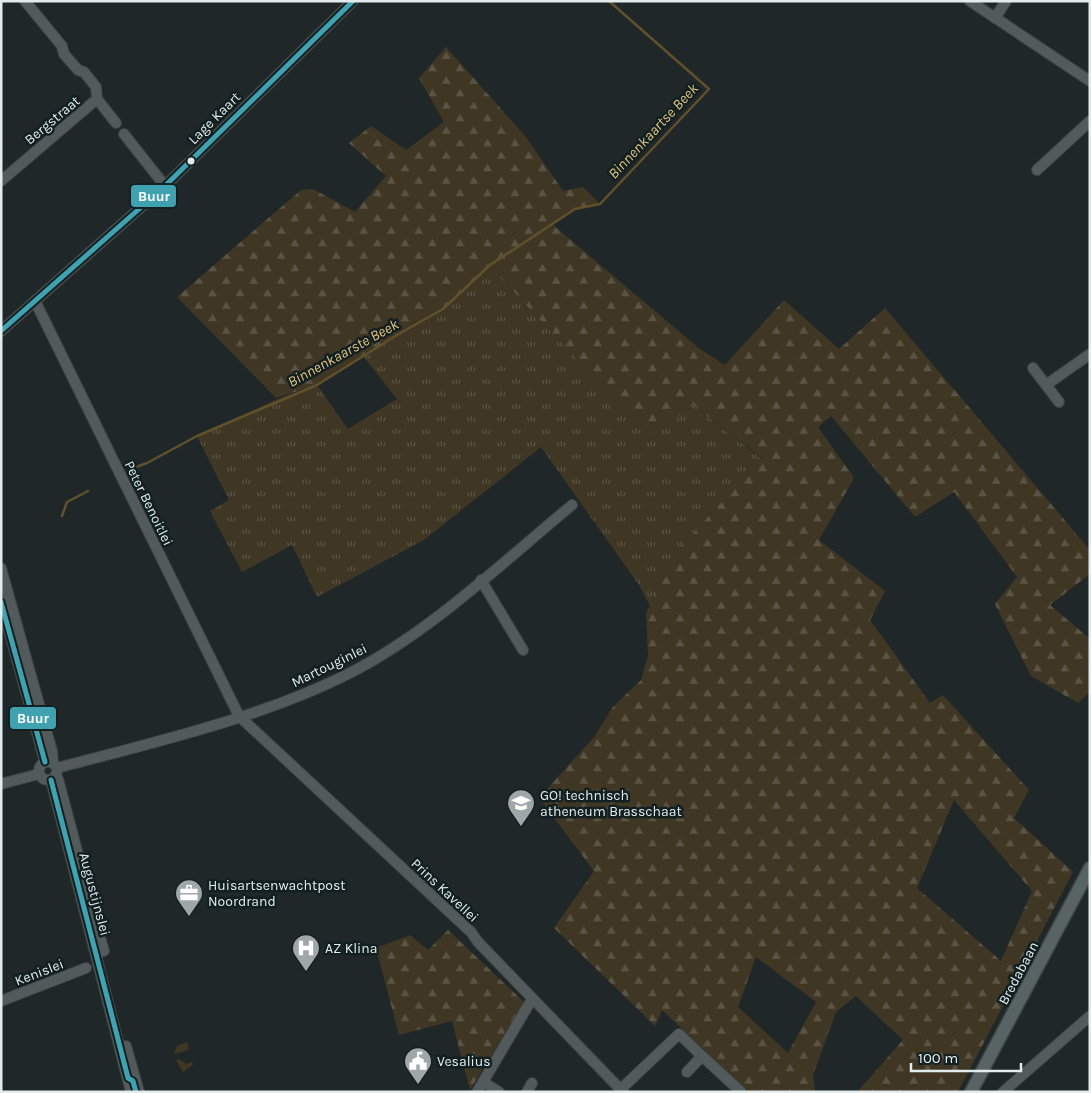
<svg xmlns="http://www.w3.org/2000/svg" width="1091" height="1093" font-family="Karla,sans-serif">
  <defs>
    <pattern id="grass-tufts" width="24" height="20" patternUnits="userSpaceOnUse" patternTransform="scale(1.25)"><rect width="24" height="20" fill="#3f3724"/><path d="M3 7l-1-3M5 7V3M7 7l1-3M15 17l-1-3M17 17v-4M19 17l1-3" fill="none" stroke="#5b5444"/></pattern>
    <pattern id="forest-firs" width="22" height="20" patternUnits="userSpaceOnUse" patternTransform="scale(1.25)"><rect width="22" height="20" fill="#3f3724"/><path d="M5 1l3.5 6h-7zM16 11l3.5 6h-7z" fill="#5b5444"/></pattern>
  </defs>
  <rect width="100%" height="100%" fill="#202728"/>
  <g fill="url(#grass-tufts)">
    <polygon points="490,265 651,439 693,405 762,459 677,551 650,606 639,585 541,447 424,540 317,597 292,545 242,572 210,511 229,500 197,436 275,400 317,385 348,429 397,399 363,356 443,309"/>
    <polygon points="187,1042 189,1050 174,1054 177,1046"/>
    <polygon points="179,1059 186,1064 192,1062 193,1065 183,1072 176,1060"/>
  </g>
  <g fill="url(#forest-firs)" fill-rule="evenodd">
    <path d="M 446,47 L 526,137 L 563,191 L 583,187 L 600,204 L 575,209 L 553,225 L 700,349 L 725,365 L 784,300 L 839,349 L 885,308 L 1090,550 L 1090,574 L 1050,605 L 1090,639 L 1090,692 L 1078,703 L 1031,676 L 995,604 L 1017,577 L 954,492 L 915,517 L 831,416 L 818,427 L 854,478 L 819,540 L 885,591 L 870,620 L 930,703 L 943,695 L 1029,790 L 1014,818 L 1073,872 L 958,1092 L 857,1092 L 903,1040 L 856,996 L 836,1012 L 813,1075 L 815,1092 L 749,1092 L 662,1010 L 655,1026 L 554,928 L 594,871 L 539,798 L 595,736 L 612,708 L 641,680 L 648,656 L 646,613 L 677,551 L 762,458 L 693,405 L 651,439 L 490,266 L 443,309 L 397,335 L 317,385 L 276,398 L 177,297 L 301,190 L 313,189 L 355,212 L 386,176 L 349,143 L 371,126 L 406,150 L 444,122 L 419,78 ZM 954,800 L 1032,891 L 1001,961 L 917,888 ZM 756,957 L 816,1002 L 788,1053 L 738,1007 Z"/>
    <polygon points="448,930 524,1002 470,1090 452,1021 399,1035 376,948 410,935 428,950"/>
  </g>
  <g fill="none" stroke-linecap="round" stroke-linejoin="round">
    <g stroke="#61502b" stroke-width="2.5">
      <polyline points="128,473 133,468 147,463 197,436 317,385 397,335 443,309 490,265 575,209 600,204 709,89 609,1"/>
      <polyline points="62,516 67,502 88,491"/>
    </g>
    <g stroke="#3c4243" stroke-width="12">
      <g id="minor">
        <polyline points="25,1 62,46 64,54 78,70 84,72 96,87 97,99 116,123"/>
        <polyline points="970,1 1090,81"/>
        <polyline points="995,18 1006,1"/>
        <polyline points="124,134 165,186"/>
        <polyline points="1037,170 1090,121"/>
        <polyline points="1,181 97,99"/>
        <polyline points="35,301 239,716 471,932 478,942 623,1092"/>
        <polyline points="1,331 165,186 353,1"/>
        <polyline points="1033,368 1046,385 1090,354"/>
        <polyline points="1046,385 1059,402"/>
        <polyline points="1,568 52,751 53,763"/>
        <polyline points="481,580 523,650"/>
        <polyline points="1,601 45,762"/>
        <circle cx="48" cy="771" r="9"/>
        <path d="M 57,768 C 151,743 261,718 348,674 C 429,633 502,563 572,505"/>
        <polyline points="55,776 58,779 101,941 104,951 97,953"/>
        <polyline points="51,780 131,1092"/>
        <polyline points="1,784 39,774"/>
        <polyline points="1,1001 86,968"/>
        <polyline points="126,1046 139,1092"/>
        <polyline points="702,1056 741,1092"/>
        <polyline points="483,1082 499,1092"/>
        <polyline points="621,1089 679,1034 702,1056 687,1072"/>
        <polyline points="477,1092 532,999"/>
        <polyline points="527,1092 532,1083"/>
        <polyline points="1003,1092 1090,1016"/>
      </g>
    </g>
    <g stroke="#3c4243" stroke-width="15">
      <polyline id="major" points="971,1092 1090,868"/>
    </g>
    <use href="#minor" stroke="#525a5b" stroke-width="10"/>
    <use href="#major" stroke="#586364" stroke-width="12"/>
    <g stroke="#122022" stroke-width="9">
      <g id="bus-1">
        <polyline points="1,331 165,186 353,1"/>
        <polyline points="1,602 45,762"/>
        <polyline points="51,780 128,1078 133,1081 136,1092"/>
      </g>
    </g>
    <use href="#bus-1" stroke="#40a2b0" stroke-width="5"/>
  </g>
  <defs>
    <g id="school-pin" transform="scale(1.4375)"><path d="M0 17L-7.5 6A9.5 9.5 0 1 1 7.5 6Z" fill="#9fa7a8" stroke="#122022"/><path d="M0-5L7-2L0 1L-7-2ZM-4 1L0 2.5L4 1V4Q0 6-4 4Z" fill="#fff"/></g>
    <g id="office-pin" transform="scale(1.4375)"><path d="M0 17L-7.5 6A9.5 9.5 0 1 1 7.5 6Z" fill="#9fa7a8" stroke="#122022"/><path d="M-6-3h4V-5.5h4V-3h4V5H-6ZM-1-4.5V-3h2v-1.5ZM-6 0V1H6V0Z" fill="#fff"/></g>
    <g id="hospital-pin" transform="scale(1.4375)"><path d="M0 17L-7.5 6A9.5 9.5 0 1 1 7.5 6Z" fill="#9fa7a8" stroke="#122022"/><path d="M-5-5h3v3.5h4V-5h3V5h-3V1.5h-4V5h-3Z" fill="#fff"/></g>
    <g id="civic-pin" transform="scale(1.4375)"><path d="M0 17L-7.5 6A9.5 9.5 0 1 1 7.5 6Z" fill="#9fa7a8" stroke="#122022"/><path d="M-.6-6.5H3V-4.5H.6V-3L4-1V1h2V6H-6V1h2V-1L-.6-3ZM-1.2 2.5V6h2.4V2.5Z" fill="#fff"/></g>
  </defs>
  <g fill-rule="evenodd">
    <use href="#school-pin" x="521" y="803"/>
    <use href="#office-pin" x="189" y="893"/>
    <use href="#hospital-pin" x="306" y="948"/>
    <use href="#civic-pin" x="418" y="1061"/>
  </g>
  <circle fill="#e3eced" stroke="#122022" stroke-width="2" cx="191" cy="161" r="4.5"/>
  <g text-anchor="middle" stroke-width="5" stroke-linejoin="round" paint-order="stroke">
    <g font-size="14" fill="#e3eced" stroke="#122022">
      <text transform="translate(214 118) rotate(-45)" y="5">Lage Kaart</text>
      <text transform="translate(52 120) rotate(-40)" y="5">Bergstraat</text>
      <text transform="translate(149 503) rotate(64)" y="5">Peter Benoitlei</text>
      <text transform="translate(329 665) rotate(-26)" y="5">Martouginlei</text>
      <text transform="translate(445 890) rotate(43)" y="5">Prins Kavellei</text>
      <text transform="translate(95 894) rotate(75)" y="5">Augustijnslei</text>
      <text transform="translate(39 972) rotate(-21)" y="5">Kenislei</text>
      <text transform="translate(1018 973) rotate(-62)" y="5">Bredabaan</text>
    </g>
    <g font-size="14" fill="#e3eced" stroke="#122022" text-anchor="start">
      <text x="540" y="800">GO! technisch<tspan x="540" dy="16">atheneum Brasschaat</tspan></text>
      <text x="208" y="890">Huisartsenwachtpost<tspan x="208" dy="16">Noordrand</tspan></text>
      <text x="325" y="953">AZ Klina</text>
      <text x="437" y="1066">Vesalius</text>
    </g>
    <g font-size="15" font-style="italic" fill="#e1c27e" stroke="#122022">
      <text transform="translate(653 131) rotate(-47)" y="5">Binnenkaartse Beek</text>
      <text transform="translate(343 353) rotate(-29)" y="5">Binnenkaarste Beek</text>
    </g>
  </g>
  <g stroke="#122022" stroke-width="2">
    <rect x="130" y="184" width="47" height="24" rx="5" fill="#40a2b0"/>
    <rect x="9" y="706" width="48" height="24" rx="5" fill="#40a2b0"/>
  </g>
  <g font-size="14" text-anchor="middle" font-weight="bold" fill="#fff">
    <text x="154" y="201">Buur</text>
    <text x="33" y="723">Buur</text>
  </g>
  <rect width="1091" height="1093" fill="none" stroke="#e3eced" stroke-width="5"/>
  <path d="M911 1063v8h110v-8" fill="none" stroke="#e3eced" stroke-width="2.5"/>
  <text x="918" y="1063" font-size="15" fill="#e3eced" stroke="#122022" stroke-width="4" paint-order="stroke">100 m</text>
</svg>
